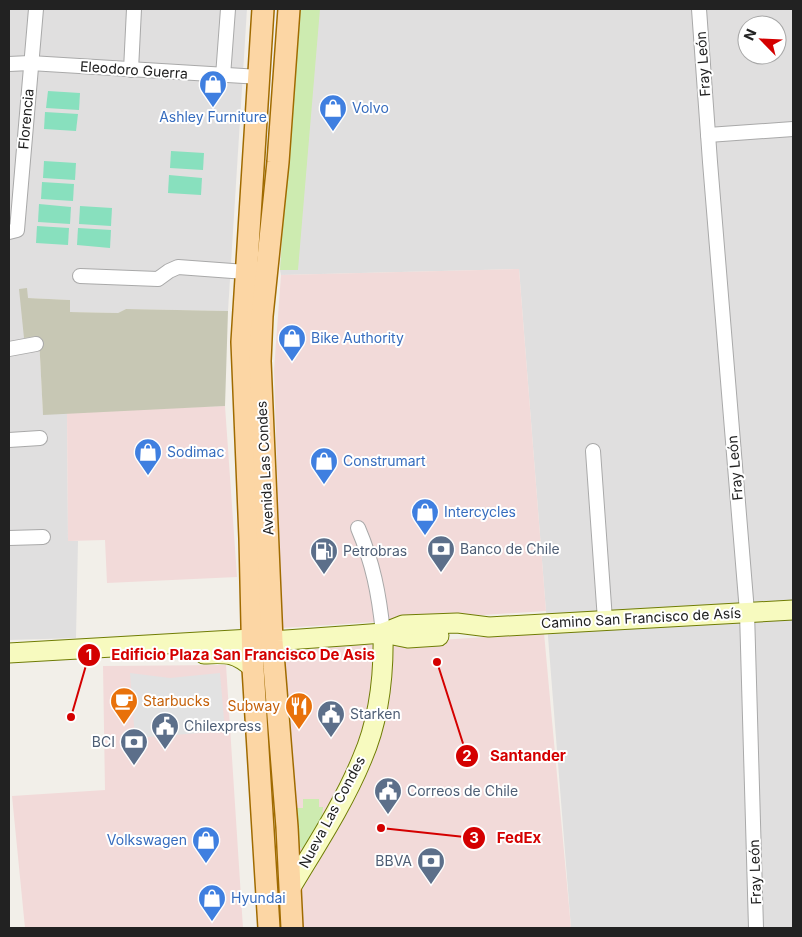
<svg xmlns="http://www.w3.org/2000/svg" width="802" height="937" font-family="Inter,sans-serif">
  <rect width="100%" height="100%" fill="#f2efe9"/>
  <g fill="#e0dfdf" fill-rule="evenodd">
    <polygon points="9,9 247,9 228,311 126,309 118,313 70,312 70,300 28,298 24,338 39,336 43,414 67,412 68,541 78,541 76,638 9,640"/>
    <path d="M 297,9 L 793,9 L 793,928 L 571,928 L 519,269 L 281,275 L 280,270 ZM 747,25 L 777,25 L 777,55 L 747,55 Z"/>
  </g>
  <g fill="#f2dad9">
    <polygon points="519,269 546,611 282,628 274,370 281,275"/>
    <polygon points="225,406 237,577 107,583 105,540 68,541 67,412"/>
    <polygon points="544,633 571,928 298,928 280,651"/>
    <polygon points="226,665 243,928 25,928 12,796 105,790 103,666"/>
  </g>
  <polygon fill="#c7c7b4" points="27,288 28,298 70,300 70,312 118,313 126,309 228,311 225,406 43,415 39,337 24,338 19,289"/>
  <g fill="#cdebb0">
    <polygon points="297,9 320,9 298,270 280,270"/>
    <polygon points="303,799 319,799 319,807 323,807 322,818 304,848 302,849 298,844 296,808 303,808"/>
  </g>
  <g fill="#88e0be">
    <polygon points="48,91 80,93 79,110 46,108"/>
    <polygon points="45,112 78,114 76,131 44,129"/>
    <polygon points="171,151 204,153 203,170 170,168"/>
    <polygon points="44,161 76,163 75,180 43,178"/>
    <polygon points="169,175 202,178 201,195 168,193"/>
    <polygon points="42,182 74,184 73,201 41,199"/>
    <polygon points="39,204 71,207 70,224 38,222"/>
    <polygon points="80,206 112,208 111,226 79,224"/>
    <polygon points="37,226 69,228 68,245 36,243"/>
    <polygon points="78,228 111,230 110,248 77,245"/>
  </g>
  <polygon fill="#e2e2e2" points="130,673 170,678 220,673 225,731 135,738"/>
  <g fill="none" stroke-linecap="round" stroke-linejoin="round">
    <g stroke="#a9a9a9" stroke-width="16">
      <g id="street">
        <polyline points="699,9 710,162 747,612 756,928"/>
        <polyline points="9,64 30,63 259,77"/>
        <polyline points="131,70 134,9"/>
        <polyline points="223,76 228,9"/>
        <polyline points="708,135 793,129"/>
        <polyline points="9,232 17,230 36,9"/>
        <polyline points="80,276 158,279 169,271 178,267 246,272"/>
        <polyline points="9,349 36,344"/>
        <polyline points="9,440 40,438"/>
        <polyline points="593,451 605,620"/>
        <path d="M 358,528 C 373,563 379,594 383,633"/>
        <polyline points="9,538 43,537"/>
      </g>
    </g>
    <g stroke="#707d05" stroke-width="21">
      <g id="secondary">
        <polyline points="383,633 408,638 439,636"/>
        <polyline points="9,653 251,639 272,641 357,635 383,633 403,625 457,623 489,627 793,610"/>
        <path d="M 204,654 C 227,653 235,652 253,668"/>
        <path d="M 290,889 C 315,847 343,805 362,759 C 379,720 384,675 383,633"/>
      </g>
    </g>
    <g stroke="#a06b00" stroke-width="24">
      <g id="primary">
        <polyline points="263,9 242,342 250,538 253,668 269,928"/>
        <polyline points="289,9 278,162 262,316 260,361 272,641 287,827 292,928"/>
      </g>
    </g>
    <use href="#street" stroke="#fff" stroke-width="14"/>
    <use href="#secondary" stroke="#f7fabf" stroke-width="19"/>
    <use href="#primary" stroke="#fcd6a4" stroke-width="21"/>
  </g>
  <defs>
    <g id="shop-pin" transform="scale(1.4375)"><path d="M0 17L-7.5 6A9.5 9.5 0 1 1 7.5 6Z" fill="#3f7fe0" stroke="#fff"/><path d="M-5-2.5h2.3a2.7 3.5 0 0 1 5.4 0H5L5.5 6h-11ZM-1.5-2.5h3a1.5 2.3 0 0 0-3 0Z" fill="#fff"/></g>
    <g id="bank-pin" transform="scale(1.4375)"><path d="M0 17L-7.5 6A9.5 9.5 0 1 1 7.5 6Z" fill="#5c6f8a" stroke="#fff"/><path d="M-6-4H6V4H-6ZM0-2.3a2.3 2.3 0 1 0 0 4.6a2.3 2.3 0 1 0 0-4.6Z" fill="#fff"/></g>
    <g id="fuel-pin" transform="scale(1.4375)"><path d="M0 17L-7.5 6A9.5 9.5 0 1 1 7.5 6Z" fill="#5c6f8a" stroke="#fff"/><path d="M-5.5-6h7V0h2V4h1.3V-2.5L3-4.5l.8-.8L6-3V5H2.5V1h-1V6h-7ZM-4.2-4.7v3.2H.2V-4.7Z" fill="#fff"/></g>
    <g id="cafe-pin" transform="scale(1.4375)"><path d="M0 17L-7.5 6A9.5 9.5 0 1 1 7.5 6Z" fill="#e8710a" stroke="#fff"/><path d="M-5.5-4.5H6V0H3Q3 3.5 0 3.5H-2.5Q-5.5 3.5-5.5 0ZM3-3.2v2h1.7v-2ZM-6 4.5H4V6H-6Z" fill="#fff"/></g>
    <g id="restaurant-pin" transform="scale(1.4375)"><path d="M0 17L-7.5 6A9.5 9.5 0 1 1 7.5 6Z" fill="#e8710a" stroke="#fff"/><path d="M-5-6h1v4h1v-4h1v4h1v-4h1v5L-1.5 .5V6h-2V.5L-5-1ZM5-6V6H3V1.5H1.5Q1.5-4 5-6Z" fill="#fff"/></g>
    <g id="civic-pin" transform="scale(1.4375)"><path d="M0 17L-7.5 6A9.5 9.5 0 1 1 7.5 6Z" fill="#5c6f8a" stroke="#fff"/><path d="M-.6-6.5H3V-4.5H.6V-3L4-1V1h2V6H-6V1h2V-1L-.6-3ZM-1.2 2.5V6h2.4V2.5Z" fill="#fff"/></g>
  </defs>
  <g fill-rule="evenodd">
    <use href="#shop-pin" x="213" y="84"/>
    <use href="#shop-pin" x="333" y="108"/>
    <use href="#shop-pin" x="292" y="338"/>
    <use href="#shop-pin" x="148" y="452"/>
    <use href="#shop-pin" x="324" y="461"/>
    <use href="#shop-pin" x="425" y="512"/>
    <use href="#bank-pin" x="441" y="549"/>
    <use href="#fuel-pin" x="324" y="551"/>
    <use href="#cafe-pin" x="124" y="701"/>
    <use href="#restaurant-pin" x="299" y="706"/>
    <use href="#civic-pin" x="331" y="714"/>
    <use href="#civic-pin" x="165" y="726"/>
    <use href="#bank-pin" x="134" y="742"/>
    <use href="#civic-pin" x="388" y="791"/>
    <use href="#shop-pin" x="206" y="840"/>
    <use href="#bank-pin" x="431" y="861"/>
    <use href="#shop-pin" x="212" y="898"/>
  </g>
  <g text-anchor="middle" stroke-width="4" stroke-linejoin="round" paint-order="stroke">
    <g font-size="14" fill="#222" stroke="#fff">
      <text transform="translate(703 64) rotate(-94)" y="5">Fray León</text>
      <text transform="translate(134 70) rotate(4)" y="5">Eleodoro Guerra</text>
      <text transform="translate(26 119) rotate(-85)" y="5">Florencia</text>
      <text transform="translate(265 468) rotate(-93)" y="5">Avenida Las Condes</text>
      <text transform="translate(735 468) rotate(-95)" y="5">Fray León</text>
      <text transform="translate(641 618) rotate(-3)" y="5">Camino San Francisco de Asís</text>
      <text transform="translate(332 812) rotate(-62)" y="5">Nueva Las Condes</text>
      <text transform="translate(755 872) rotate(-92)" y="5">Fray León</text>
    </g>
    <g font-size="14" fill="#366cbe" stroke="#fff" text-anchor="start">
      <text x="352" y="113">Volvo</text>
      <text x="213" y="122" text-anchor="middle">Ashley Furniture</text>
      <text x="311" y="343">Bike Authority</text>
      <text x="167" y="457">Sodimac</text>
      <text x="343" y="466">Construmart</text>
      <text x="444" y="517">Intercycles</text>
      <text x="187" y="845" text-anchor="end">Volkswagen</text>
      <text x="231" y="903">Hyundai</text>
    </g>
    <g font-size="14" fill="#4e5e75" stroke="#fff" text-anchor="start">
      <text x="460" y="554">Banco de Chile</text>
      <text x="343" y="556">Petrobras</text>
      <text x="350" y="719">Starken</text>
      <text x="184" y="731">Chilexpress</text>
      <text x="115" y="747" text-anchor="end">BCI</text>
      <text x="407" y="796">Correos de Chile</text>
      <text x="412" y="866" text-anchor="end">BBVA</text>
    </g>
    <g font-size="14" fill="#c56008" stroke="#fff" text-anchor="start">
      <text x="143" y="706">Starbucks</text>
      <text x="280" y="711" text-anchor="end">Subway</text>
    </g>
  </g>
  <path fill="none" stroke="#d40000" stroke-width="2" d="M71 717L89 655M437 662L467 756M381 828L474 838"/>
  <g fill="#d40000" stroke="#fff" stroke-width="2">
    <circle cx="71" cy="717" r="5"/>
    <circle cx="437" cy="662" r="5"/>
    <circle cx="381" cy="828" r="5"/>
    <circle cx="89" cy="655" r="12"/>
    <circle cx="467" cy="756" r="12"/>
    <circle cx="474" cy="838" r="12"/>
  </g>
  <g font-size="15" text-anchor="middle" font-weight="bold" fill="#fff">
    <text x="89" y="660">1</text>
    <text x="467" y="761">2</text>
    <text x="474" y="843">3</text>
  </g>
  <g font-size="15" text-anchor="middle" font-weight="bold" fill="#d40000" stroke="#fff" stroke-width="4" stroke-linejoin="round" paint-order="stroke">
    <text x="243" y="660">Edificio Plaza San Francisco De Asis</text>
    <text x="528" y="761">Santander</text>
    <text x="519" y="843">FedEx</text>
  </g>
  <rect width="802" height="937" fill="none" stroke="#222222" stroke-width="20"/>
  <g transform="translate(762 40) rotate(294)"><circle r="24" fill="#ffffff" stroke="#a7a7a7"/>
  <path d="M0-4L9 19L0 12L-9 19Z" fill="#d40000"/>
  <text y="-8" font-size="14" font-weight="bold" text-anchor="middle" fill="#222222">N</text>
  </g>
</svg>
